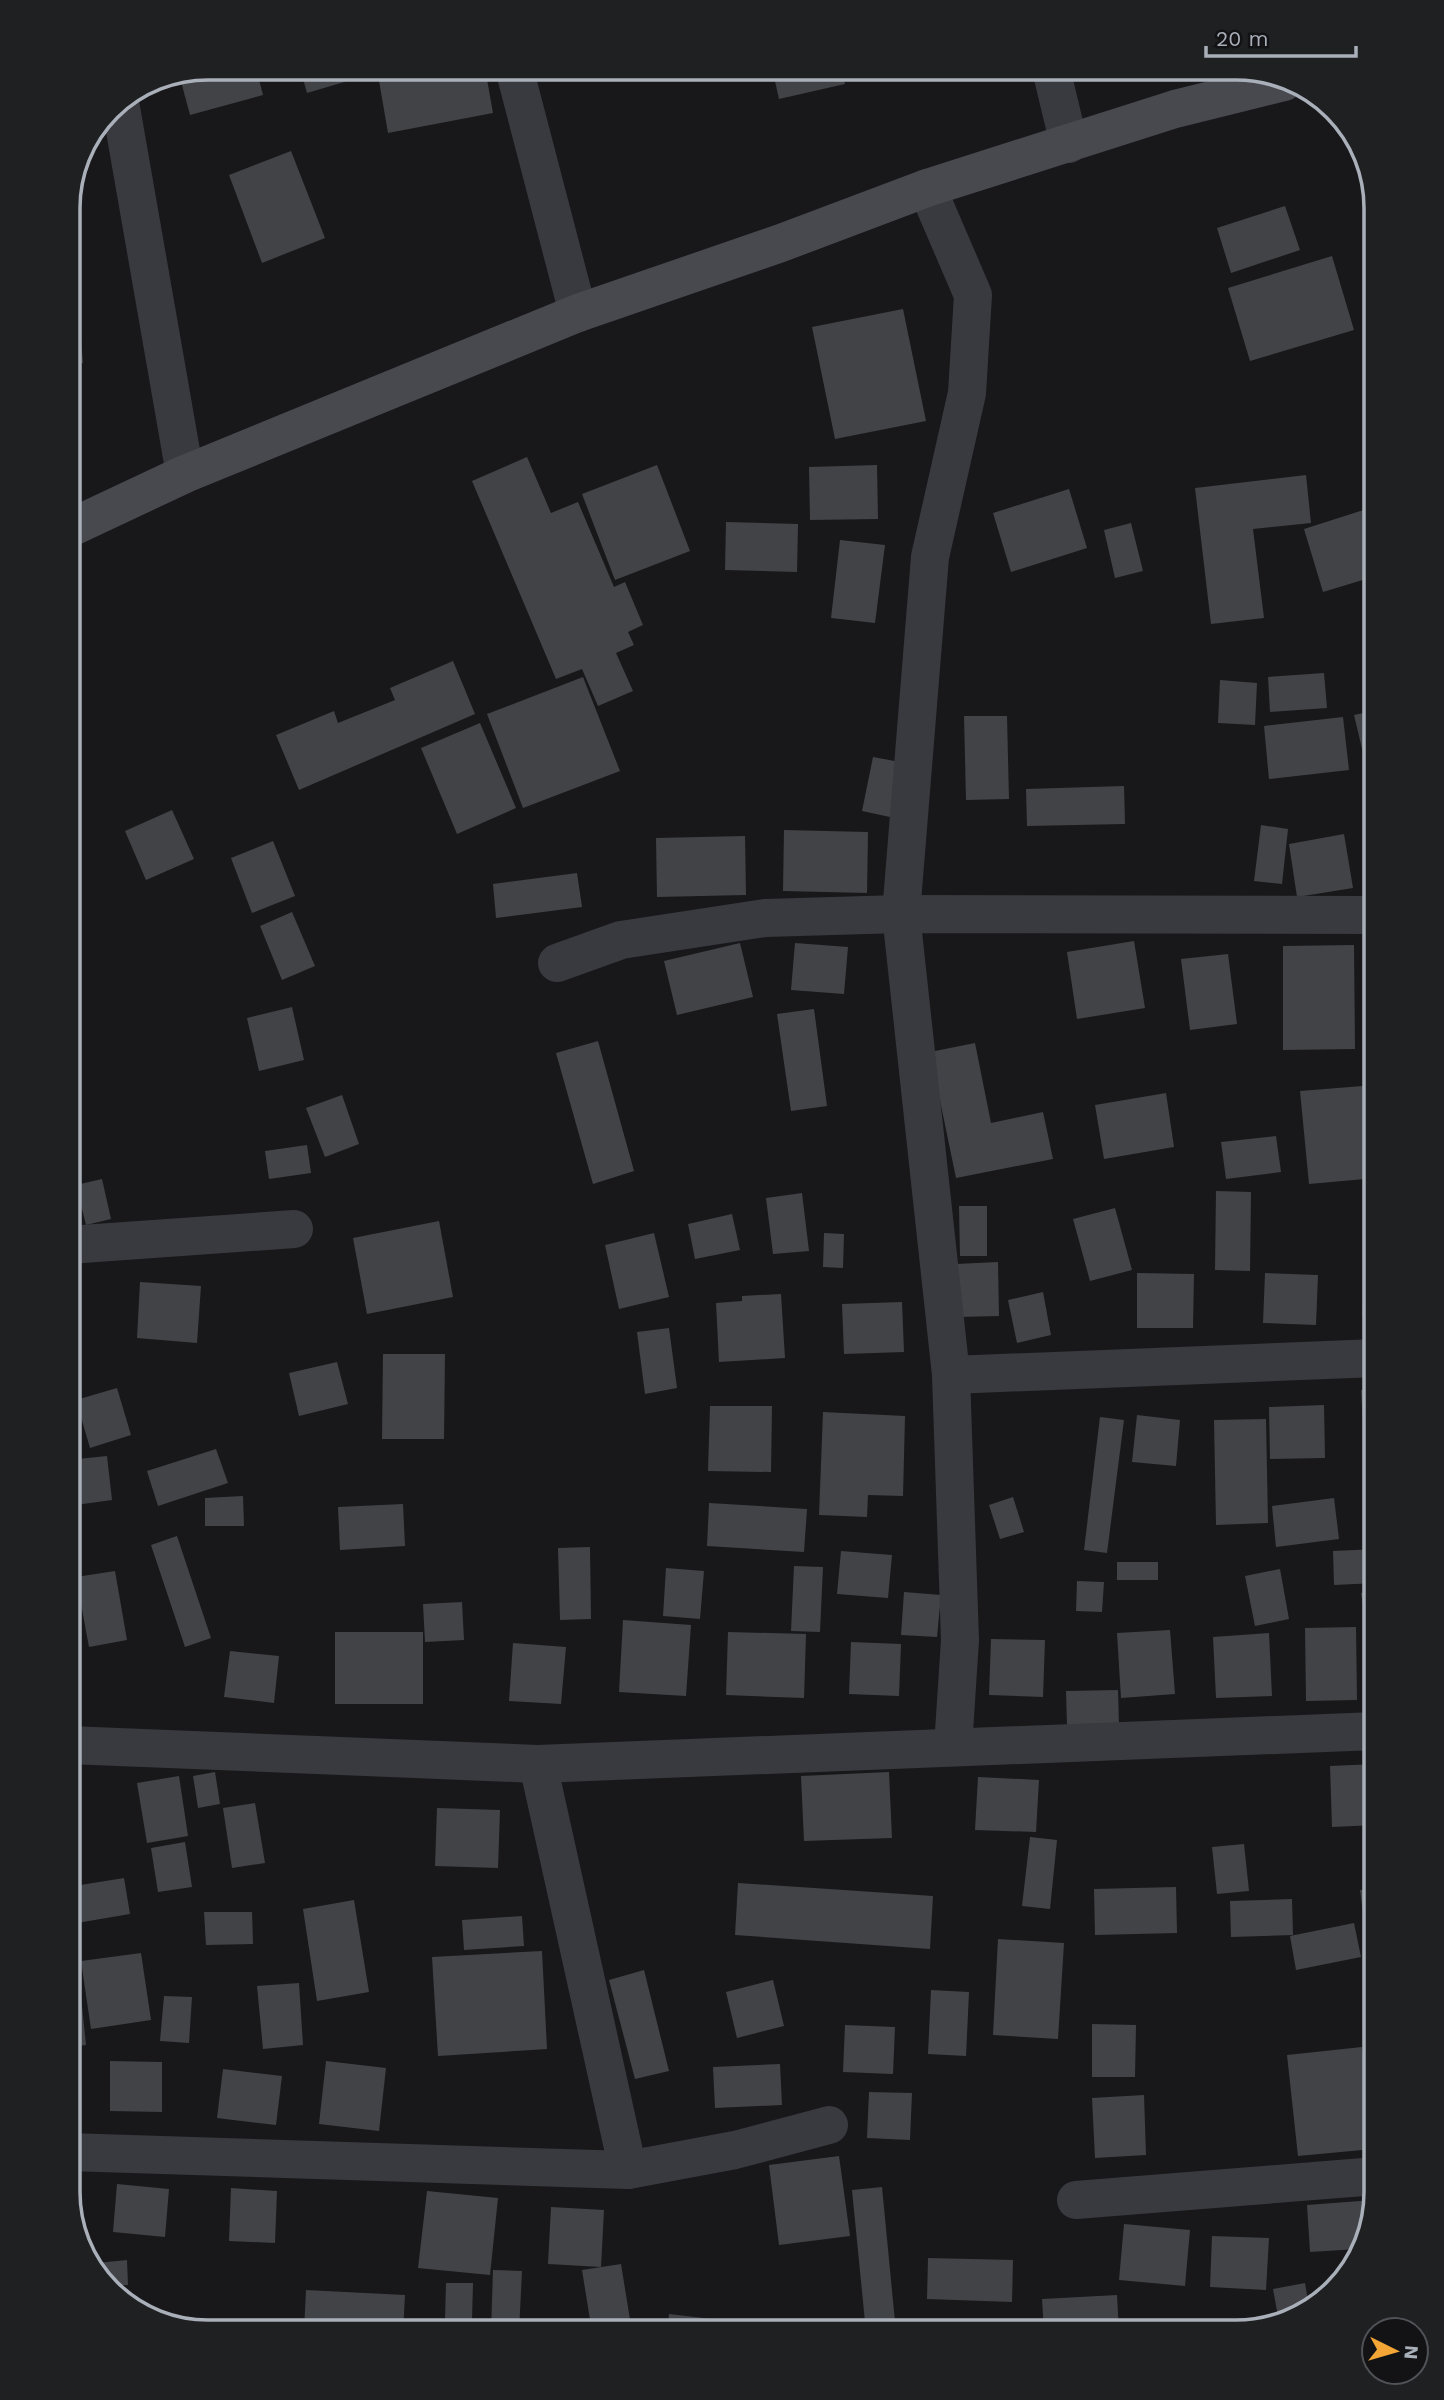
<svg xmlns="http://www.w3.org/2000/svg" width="1444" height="2400" font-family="'Work Sans',sans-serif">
  <rect width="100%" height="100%" fill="#18181a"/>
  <g fill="#424347">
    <polygon points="209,68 256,68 263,95 190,115 179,74"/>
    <polygon points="300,68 348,68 351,80 307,93"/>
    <polygon points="352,68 380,68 381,69 355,77"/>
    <polygon points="411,68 485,68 493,113 388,133 378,75"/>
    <polygon points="626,68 660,68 660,69 631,80"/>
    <polygon points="684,68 723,68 723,69 687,79"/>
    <polygon points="772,68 842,68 845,84 779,99"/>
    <polygon points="291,151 325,238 262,263 229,175"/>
    <polygon points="1285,206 1300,250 1231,273 1217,228"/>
    <polygon points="1332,256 1354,330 1250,361 1228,288"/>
    <polygon points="76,278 83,363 69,365 69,279"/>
    <polygon points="903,309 926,421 835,439 812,327"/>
    <polygon points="527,457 551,513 578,502 614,587 625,582 643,625 628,632 634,645 616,653 633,691 598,706 582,669 556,679 472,481"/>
    <polygon points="657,465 690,551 615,580 582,494"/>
    <polygon points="877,465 878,519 810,520 809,467"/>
    <polygon points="1306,475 1311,523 1253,529 1264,618 1211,624 1195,488"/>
    <polygon points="1069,489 1087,548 1011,572 993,513"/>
    <polygon points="1376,506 1376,576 1323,592 1304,529"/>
    <polygon points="726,522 798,524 797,572 725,570"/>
    <polygon points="1131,523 1143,571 1115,578 1104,530"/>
    <polygon points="840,540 885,545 875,623 831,618"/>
    <polygon points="453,661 475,714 299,790 276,735 334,711 338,723 395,700 390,688"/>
    <polygon points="1324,673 1327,708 1270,712 1268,677"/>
    <polygon points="583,677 620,771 523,808 487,714"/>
    <polygon points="1220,680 1257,683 1255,725 1218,723"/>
    <polygon points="1376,710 1376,803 1375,803 1354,715"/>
    <polygon points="964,716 1007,716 1009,799 966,800"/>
    <polygon points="1343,717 1349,770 1269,779 1264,726"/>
    <polygon points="480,723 516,808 457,834 421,748"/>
    <polygon points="873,757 900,762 890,817 862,811"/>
    <polygon points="1124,786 1125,824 1027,826 1026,789"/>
    <polygon points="172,810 194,859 146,880 125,831"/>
    <polygon points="1261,825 1288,829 1282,884 1254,881"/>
    <polygon points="784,830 868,832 867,893 783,891"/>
    <polygon points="1344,834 1353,888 1297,897 1289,844"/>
    <polygon points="745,836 746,895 657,897 656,838"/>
    <polygon points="273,841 295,896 252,913 231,858"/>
    <polygon points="577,873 582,907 496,918 493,884"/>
    <polygon points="292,912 315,966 282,980 260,926"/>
    <polygon points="1134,941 1145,1008 1077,1019 1067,952"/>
    <polygon points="740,943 753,997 677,1015 664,961"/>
    <polygon points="795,943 848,947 844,994 791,990"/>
    <polygon points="1354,945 1355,1049 1283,1050 1283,946"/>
    <polygon points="1228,954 1237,1024 1190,1030 1181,959"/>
    <polygon points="292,1007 304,1060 259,1071 247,1018"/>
    <polygon points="814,1009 827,1106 791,1111 777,1014"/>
    <polygon points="598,1041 634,1171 593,1184 556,1053"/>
    <polygon points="975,1043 991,1123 1043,1112 1053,1159 956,1178 930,1052"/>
    <polygon points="1375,1085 1376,1178 1309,1184 1300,1091"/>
    <polygon points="1166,1093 1174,1147 1104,1159 1095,1105"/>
    <polygon points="342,1095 359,1144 325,1157 306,1108"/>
    <polygon points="1276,1136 1281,1172 1226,1179 1221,1142"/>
    <polygon points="307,1145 311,1173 269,1179 265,1151"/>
    <polygon points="102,1179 111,1219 86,1225 76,1185"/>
    <polygon points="1216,1191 1251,1192 1250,1271 1215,1270"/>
    <polygon points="802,1193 809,1251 773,1254 766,1198"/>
    <polygon points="959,1206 987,1206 987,1256 960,1256"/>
    <polygon points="1115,1208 1132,1270 1090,1281 1073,1219"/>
    <polygon points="732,1214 740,1250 695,1259 688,1224"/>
    <polygon points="439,1221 453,1297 367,1314 353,1238"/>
    <polygon points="654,1233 669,1297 619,1309 605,1245"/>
    <polygon points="824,1233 844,1234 843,1268 823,1267"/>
    <polygon points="998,1262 999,1316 958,1317 956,1264"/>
    <polygon points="1366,1262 1376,1263 1376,1317 1362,1316"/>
    <polygon points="1137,1273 1194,1274 1193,1328 1137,1328"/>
    <polygon points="1265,1273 1318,1275 1316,1325 1263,1323"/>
    <polygon points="140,1282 201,1286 197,1343 137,1338"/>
    <polygon points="1043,1292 1051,1335 1017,1343 1008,1300"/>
    <polygon points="781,1294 785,1358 719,1362 716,1303 742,1301 742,1296"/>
    <polygon points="902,1302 904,1352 844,1354 842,1304"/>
    <polygon points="669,1328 677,1388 645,1394 637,1332"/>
    <polygon points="383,1354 445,1354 444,1439 382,1439"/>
    <polygon points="337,1362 348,1404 299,1416 289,1373"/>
    <polygon points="117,1388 131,1435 90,1448 76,1400"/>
    <polygon points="1376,1389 1376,1458 1365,1458 1361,1390"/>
    <polygon points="1324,1405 1325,1458 1270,1459 1269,1407"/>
    <polygon points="710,1406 772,1406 771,1472 708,1471"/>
    <polygon points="823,1412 905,1416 903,1496 868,1495 867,1517 819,1515"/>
    <polygon points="68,1415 79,1452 68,1455"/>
    <polygon points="1137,1415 1180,1420 1176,1466 1132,1462"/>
    <polygon points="1100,1417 1124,1420 1107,1553 1084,1550"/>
    <polygon points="1266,1419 1268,1523 1216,1525 1214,1420"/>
    <polygon points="216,1449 228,1483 158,1506 147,1471"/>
    <polygon points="107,1456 112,1500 68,1506 68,1460"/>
    <polygon points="243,1496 244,1526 205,1526 205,1498"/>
    <polygon points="1013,1497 1024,1532 1000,1539 989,1505"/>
    <polygon points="1334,1498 1339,1539 1276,1547 1272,1506"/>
    <polygon points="709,1503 807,1509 804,1552 707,1546"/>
    <polygon points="403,1504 405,1546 340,1550 338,1507"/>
    <polygon points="177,1536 211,1638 185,1647 151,1545"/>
    <polygon points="590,1547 591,1619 560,1620 558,1548"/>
    <polygon points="1376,1549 1376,1583 1334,1585 1333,1551"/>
    <polygon points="841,1551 892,1555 888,1598 837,1594"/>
    <rect x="1117" y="1562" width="41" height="18"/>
    <polygon points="794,1566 823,1567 820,1632 791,1631"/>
    <polygon points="666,1568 704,1571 700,1619 663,1616"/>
    <polygon points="1280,1569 1289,1619 1255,1626 1245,1576"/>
    <polygon points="115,1571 127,1640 89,1647 76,1577"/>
    <polygon points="1077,1581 1104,1582 1102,1612 1076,1611"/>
    <polygon points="1376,1591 1376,1636 1368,1637 1361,1593"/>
    <polygon points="904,1592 941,1595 937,1637 901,1635"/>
    <polygon points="462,1602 464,1640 425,1642 423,1604"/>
    <polygon points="623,1620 691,1625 686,1696 619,1692"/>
    <polygon points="1356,1627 1357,1700 1306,1701 1305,1628"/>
    <polygon points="1170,1630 1175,1694 1121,1698 1117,1633"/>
    <rect x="335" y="1632" width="88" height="72"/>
    <polygon points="728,1632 806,1634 804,1698 726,1695"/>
    <polygon points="1269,1633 1272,1696 1216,1698 1213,1637"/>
    <polygon points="991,1639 1045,1640 1043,1697 989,1695"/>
    <polygon points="851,1642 901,1644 899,1696 849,1694"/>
    <polygon points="513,1643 566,1647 561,1704 509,1701"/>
    <polygon points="230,1651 279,1656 274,1703 224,1697"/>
    <polygon points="1118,1690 1119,1725 1067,1726 1066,1691"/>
    <polygon points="1376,1764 1376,1825 1332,1827 1330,1766"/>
    <polygon points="215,1772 220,1804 198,1808 193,1776"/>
    <polygon points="889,1772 892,1838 804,1841 801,1776"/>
    <polygon points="179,1776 188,1836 147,1843 137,1783"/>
    <polygon points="978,1777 1039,1780 1036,1832 975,1830"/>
    <polygon points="255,1803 265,1863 232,1868 223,1808"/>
    <polygon points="437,1808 500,1810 498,1868 435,1866"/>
    <polygon points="1030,1837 1057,1840 1050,1909 1022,1906"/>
    <polygon points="185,1842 192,1887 158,1892 151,1848"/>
    <polygon points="1244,1844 1249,1891 1217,1894 1212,1847"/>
    <polygon points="124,1878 130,1914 71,1924 68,1887"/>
    <polygon points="738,1883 933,1896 930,1949 735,1935"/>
    <polygon points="1176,1887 1177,1933 1095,1935 1094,1889"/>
    <polygon points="1376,1888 1376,1929 1365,1930 1360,1890"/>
    <polygon points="1292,1899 1293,1935 1231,1937 1230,1901"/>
    <polygon points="354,1900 369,1992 317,2001 303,1909"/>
    <polygon points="204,1912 252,1912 253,1944 206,1945"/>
    <polygon points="522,1916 524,1946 464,1950 462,1920"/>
    <polygon points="1354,1923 1361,1957 1296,1970 1290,1936"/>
    <polygon points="998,1939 1064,1943 1058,2039 993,2035"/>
    <polygon points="542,1951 547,2049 438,2056 432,1957"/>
    <polygon points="141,1953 151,2020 91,2029 81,1961"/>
    <polygon points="644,1970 669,2071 635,2079 609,1980"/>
    <polygon points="773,1980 784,2026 737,2038 726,1992"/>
    <polygon points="299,1983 303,2045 263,2049 257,1986"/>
    <polygon points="931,1990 969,1992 966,2056 928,2054"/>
    <polygon points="81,1996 86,2045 68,2047 68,1997"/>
    <polygon points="164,1996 192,1997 189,2043 160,2041"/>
    <polygon points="1092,2024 1136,2025 1135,2077 1092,2077"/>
    <polygon points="845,2025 895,2027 893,2074 843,2072"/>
    <polygon points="1362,2047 1373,2149 1298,2156 1287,2055"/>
    <polygon points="110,2061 162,2062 162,2112 110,2111"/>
    <polygon points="326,2061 386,2068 379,2131 319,2124"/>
    <polygon points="780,2064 782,2105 715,2108 713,2067"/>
    <polygon points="223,2069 282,2076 276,2125 217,2118"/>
    <polygon points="869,2092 912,2093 910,2140 867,2138"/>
    <polygon points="1144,2095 1146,2155 1095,2158 1092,2098"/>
    <polygon points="839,2156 850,2236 779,2245 769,2165"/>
    <polygon points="117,2184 169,2189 165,2237 113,2232"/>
    <polygon points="882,2187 896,2332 866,2332 852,2190"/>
    <polygon points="231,2188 277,2191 275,2243 229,2241"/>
    <polygon points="427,2191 498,2198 490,2275 418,2268"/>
    <polygon points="1373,2200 1358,2249 1310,2252 1307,2205"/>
    <polygon points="551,2207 604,2210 601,2267 548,2264"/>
    <polygon points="1124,2224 1190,2230 1185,2286 1119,2280"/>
    <polygon points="1212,2236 1269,2238 1266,2290 1210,2287"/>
    <polygon points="928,2258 1013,2260 1012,2302 927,2299"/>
    <polygon points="127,2260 128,2285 112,2286 97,2270 97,2263"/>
    <polygon points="621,2264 632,2332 592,2332 582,2270"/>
    <polygon points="493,2270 522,2271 519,2332 491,2332"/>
    <polygon points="446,2283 473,2283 472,2320 445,2320"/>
    <polygon points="1305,2283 1309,2307 1297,2317 1279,2322 1273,2289"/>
    <polygon points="306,2290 405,2295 403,2332 304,2331"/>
    <polygon points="116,2291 131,2292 130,2308 128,2305"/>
    <polygon points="1117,2295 1119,2332 1044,2332 1042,2299"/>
    <polygon points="669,2314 712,2319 710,2332 667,2332"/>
    <polygon points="163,2318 185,2320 185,2326 163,2319"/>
    <polygon points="212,2326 271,2326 271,2331 213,2331"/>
    <polygon points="1225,2326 1226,2332 1202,2332 1202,2330"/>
  </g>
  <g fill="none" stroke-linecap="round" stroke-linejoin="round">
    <g stroke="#393a3f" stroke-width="38">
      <polyline points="514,68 578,313"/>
      <polyline points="1051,69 1069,144"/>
      <polyline points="120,102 185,474"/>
      <polyline points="927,188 973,295 967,393 930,557 901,914 951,1375 960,1640 953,1747"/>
      <polyline points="557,963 621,940 765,918 901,914 1376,915"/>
      <polyline points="68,1245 294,1229"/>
      <polyline points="951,1375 1376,1358"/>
      <polyline points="68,1745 538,1764 1376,1731"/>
      <polyline points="538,1764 628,2170"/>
      <polyline points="68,2152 628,2170 735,2150 829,2125"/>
      <polyline points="1076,2200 1376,2176"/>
    </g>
    <polyline stroke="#47494f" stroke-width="38" points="68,529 185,474 578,313 781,243 927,188 1175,109 1284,82"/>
  </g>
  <path d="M0 0H1444V2400H0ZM208 80H1236A128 128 0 0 1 1364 208V2192A128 128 0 0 1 1236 2320H208A128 128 0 0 1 80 2192V208A128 128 0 0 1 208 80Z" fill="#1f2022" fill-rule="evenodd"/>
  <path fill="none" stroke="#aab0ba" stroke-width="3.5" d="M208 80H1236A128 128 0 0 1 1364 208V2192A128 128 0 0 1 1236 2320H208A128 128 0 0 1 80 2192V208A128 128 0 0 1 208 80Z"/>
  <g transform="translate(1395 2351) rotate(95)"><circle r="33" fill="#131315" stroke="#4f5257" stroke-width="2"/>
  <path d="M0-5L12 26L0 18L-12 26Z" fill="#f3a536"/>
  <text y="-10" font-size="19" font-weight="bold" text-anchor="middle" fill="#aab0ba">N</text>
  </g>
  <path d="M1206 46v10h150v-10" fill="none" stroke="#aab0ba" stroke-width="3.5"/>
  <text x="1216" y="46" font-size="21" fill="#aab0ba" stroke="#131315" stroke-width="5" paint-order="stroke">20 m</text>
</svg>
